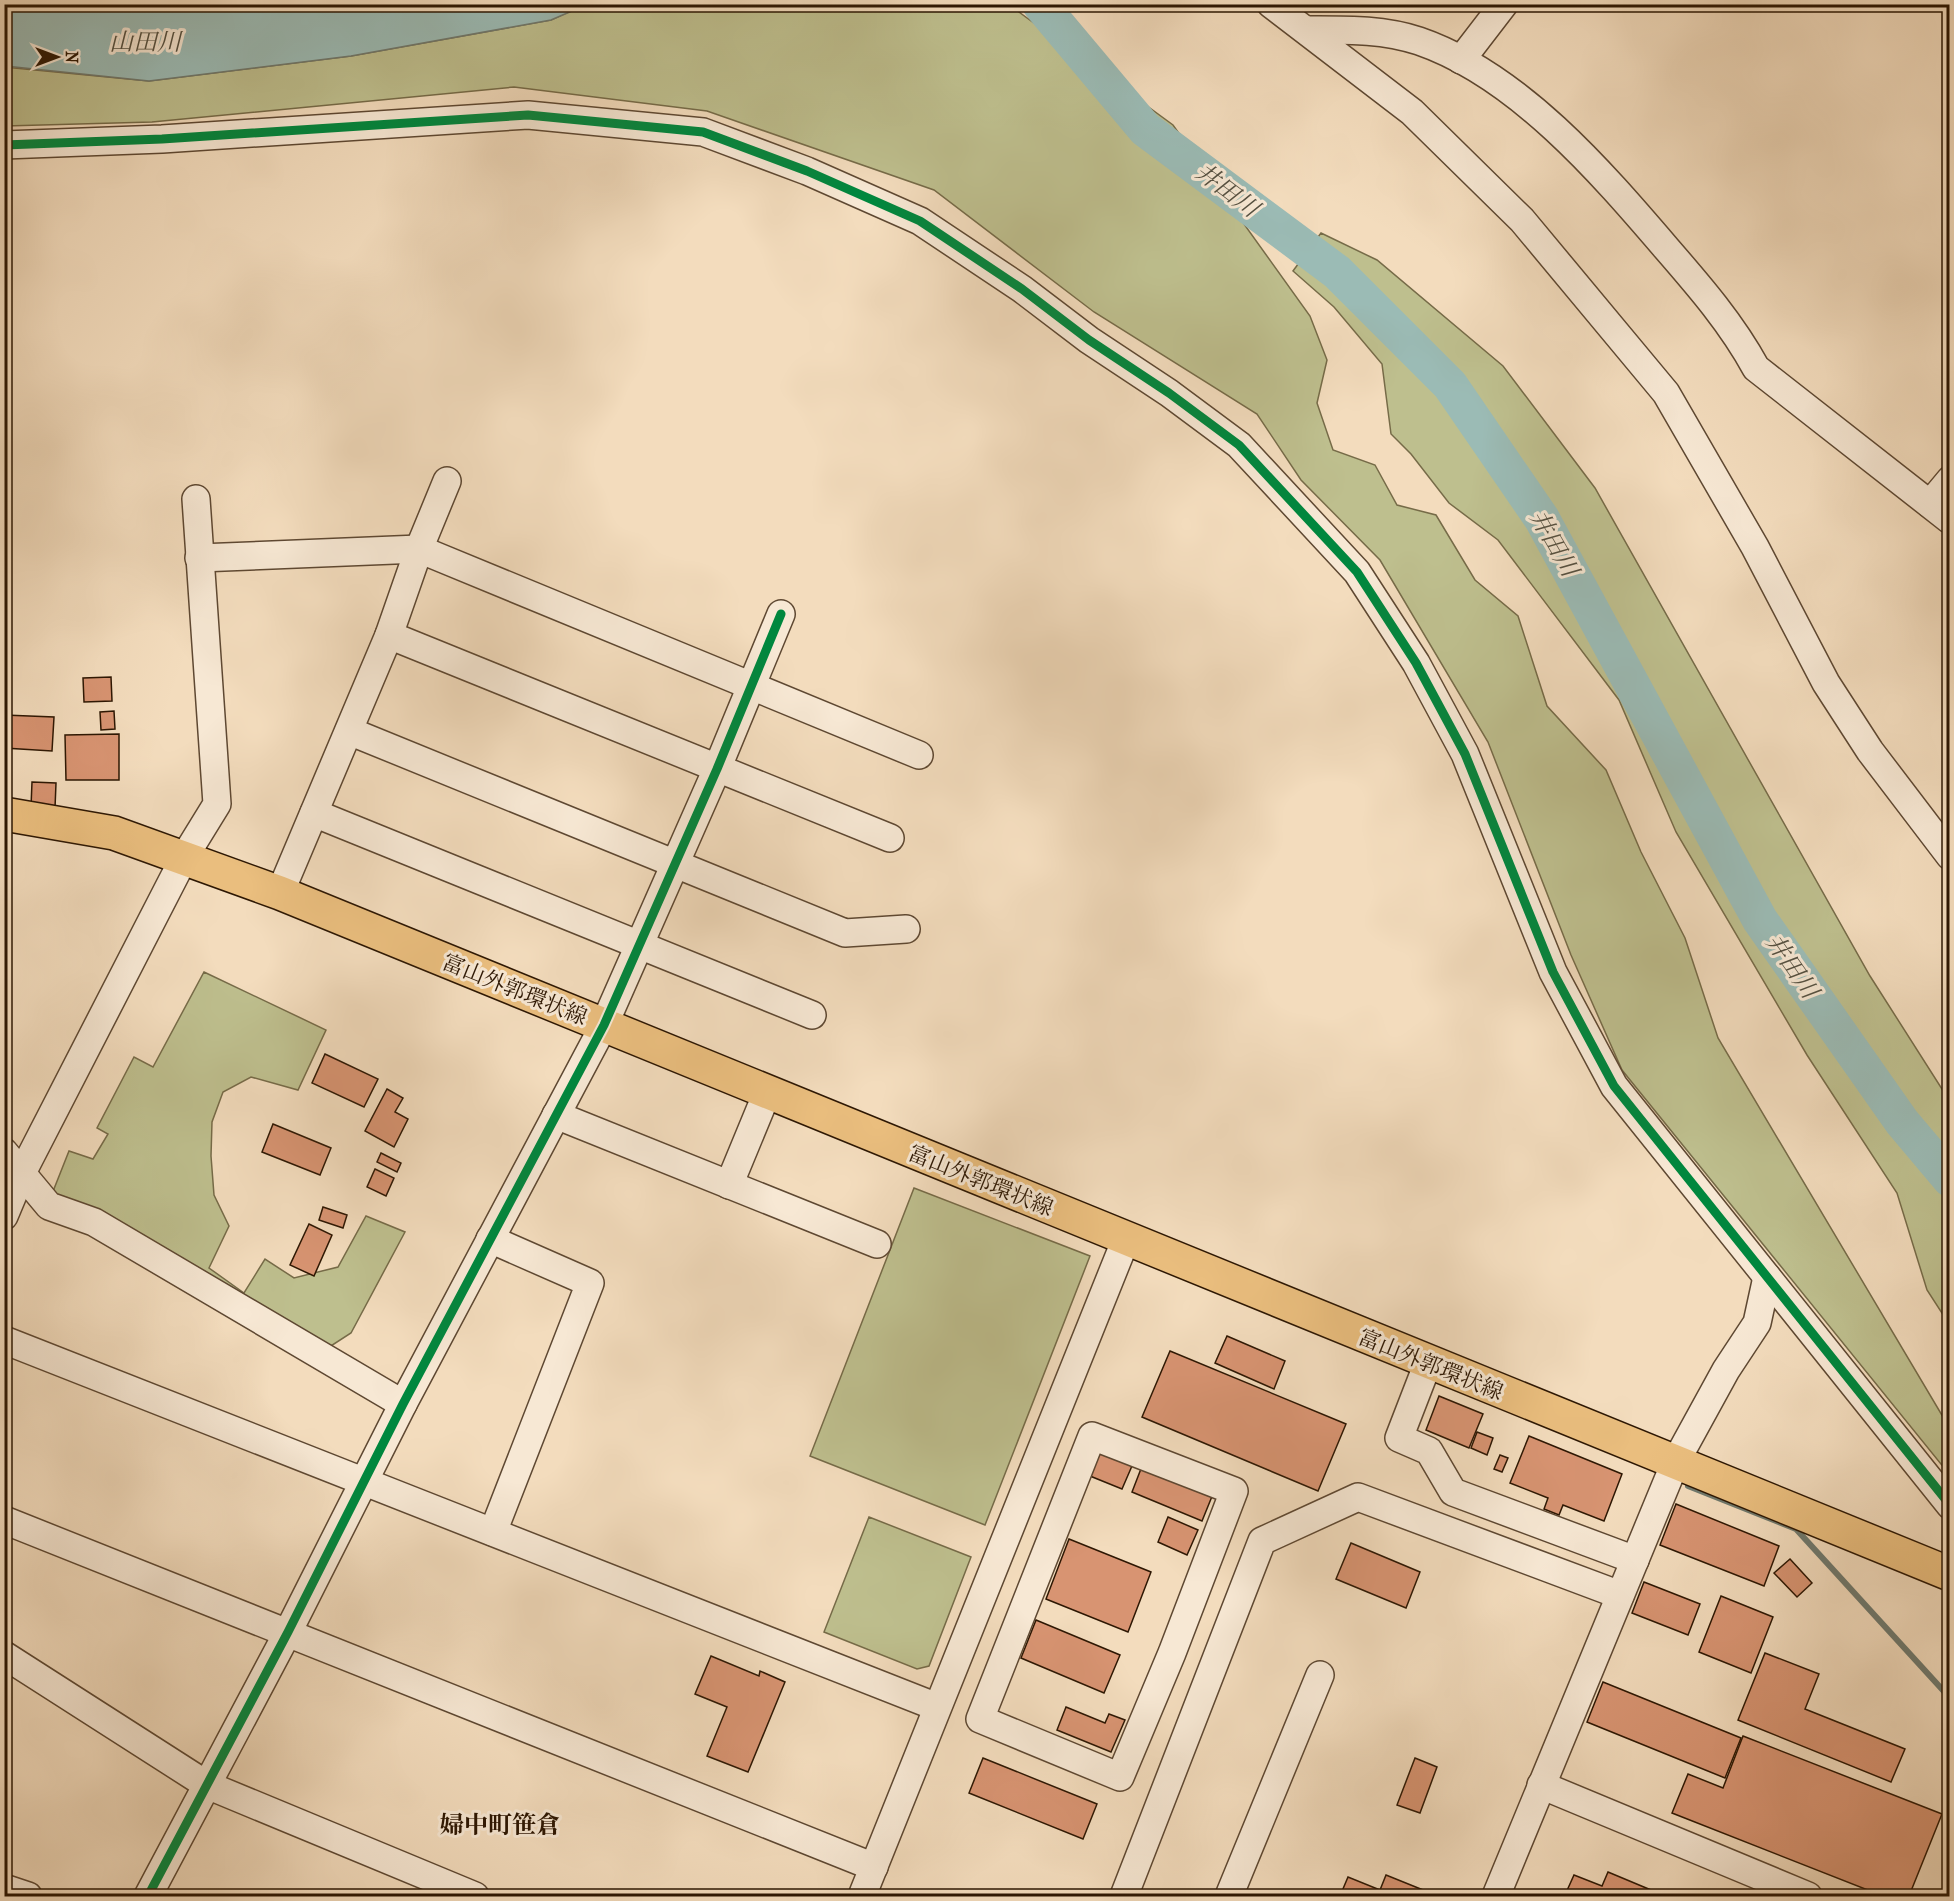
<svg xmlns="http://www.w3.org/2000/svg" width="1954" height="1901" font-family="'IM FELL French Canon','Noto Serif JP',serif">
  <rect width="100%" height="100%" fill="#f3dcbd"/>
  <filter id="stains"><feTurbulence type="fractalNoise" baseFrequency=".00333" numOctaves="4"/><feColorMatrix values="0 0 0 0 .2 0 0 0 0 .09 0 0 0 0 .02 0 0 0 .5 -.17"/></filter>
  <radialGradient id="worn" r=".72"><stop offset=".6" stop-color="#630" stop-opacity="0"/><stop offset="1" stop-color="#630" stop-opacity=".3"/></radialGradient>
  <g fill="#bebf8e" stroke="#766b48" stroke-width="1.5">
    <polygon points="586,4 1008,4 1173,125 1310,316 1327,360 1317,403 1333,450 1375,465 1397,505 1436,515 1475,580 1518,616 1547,706 1606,770 1641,852 1685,938 1718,1038 1949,1427 1949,1474 1622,1070 1571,955 1488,742 1380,560 1301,480 1257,414 1094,312 934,190 707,111 514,87 152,122 5,126 4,67 149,81 351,56 551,20"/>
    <polygon points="1321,233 1377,260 1503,366 1595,488 1870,976 1949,1100 1949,1324 1927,1290 1897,1193 1807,1055 1676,832 1619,700 1498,540 1449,503 1411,454 1391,434 1382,364 1334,307 1293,271"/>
    <polygon points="204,972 326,1030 298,1090 251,1077 223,1092 212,1122 211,1156 214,1195 229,1226 209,1268 244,1293 265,1259 294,1278 338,1267 366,1216 405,1232 351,1333 320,1353 50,1199 69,1151 93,1159 108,1134 97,1128 134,1057 153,1067"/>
    <polygon points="914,1188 1090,1256 985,1525 810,1456"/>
    <polygon points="869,1517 971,1557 929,1666 917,1669 824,1632"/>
  </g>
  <polygon fill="#9bbbb5" stroke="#6f796e" stroke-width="1.5" points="4,5 5,4 586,5 551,20 351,56 149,81 5,66"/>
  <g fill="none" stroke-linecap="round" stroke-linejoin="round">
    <polyline stroke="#6f796e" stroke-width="6" points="1688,1486 1796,1529 1950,1698"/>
    <polyline stroke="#9bbbb5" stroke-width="36" points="1040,4 1145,129 1337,272 1450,385 1542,519 1760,920 1902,1122 1950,1179"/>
  </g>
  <g fill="#d89472" stroke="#2d1703" stroke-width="1.5">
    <polygon points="111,677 112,701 84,702 83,678"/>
    <polygon points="114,711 115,729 101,730 100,712"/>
    <polygon points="4,715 54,717 52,751 4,748"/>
    <polygon points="119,734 119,780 66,780 65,735"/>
    <polygon points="32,782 56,783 55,808 31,807"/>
    <polygon points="325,1054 378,1079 364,1107 312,1083"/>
    <polygon points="387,1089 403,1098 395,1112 408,1119 394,1147 365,1131"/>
    <polygon points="273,1124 331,1148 320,1175 262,1152"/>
    <polygon points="381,1153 401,1163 397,1172 377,1162"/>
    <polygon points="375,1169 394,1178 386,1196 367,1187"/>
    <polygon points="323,1207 347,1215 343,1228 319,1220"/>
    <polygon points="309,1224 332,1235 314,1276 290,1265"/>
    <polygon points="1227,1336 1285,1361 1274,1389 1215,1363"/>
    <polygon points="1170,1351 1346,1424 1318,1491 1142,1417"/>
    <polygon points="1439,1396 1483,1414 1469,1448 1426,1430"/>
    <polygon points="1477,1432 1493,1438 1487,1455 1471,1448"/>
    <polygon points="1529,1436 1622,1474 1604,1521 1563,1505 1559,1515 1544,1509 1548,1498 1510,1483"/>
    <polygon points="1103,1446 1135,1459 1122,1489 1090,1476"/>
    <polygon points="1500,1455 1508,1458 1502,1472 1494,1469"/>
    <polygon points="1144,1461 1215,1489 1202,1521 1132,1492"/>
    <polygon points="1676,1504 1779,1546 1764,1586 1660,1545"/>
    <polygon points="1168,1517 1198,1530 1187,1555 1158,1542"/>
    <polygon points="1069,1539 1151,1572 1128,1632 1046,1599"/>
    <polygon points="1351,1543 1420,1572 1406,1608 1336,1579"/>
    <polygon points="1790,1559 1812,1583 1797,1597 1774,1573"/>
    <polygon points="1644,1582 1700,1604 1688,1635 1632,1613"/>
    <polygon points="1721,1596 1773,1617 1751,1673 1699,1652"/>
    <polygon points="1036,1620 1120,1655 1104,1693 1021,1658"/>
    <polygon points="1765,1653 1819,1674 1805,1709 1905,1749 1891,1782 1738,1720"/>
    <polygon points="711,1656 759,1676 760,1671 785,1682 748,1772 707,1756 727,1707 695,1694"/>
    <polygon points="1603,1682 1741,1738 1725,1778 1587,1722"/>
    <polygon points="1066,1707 1105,1723 1109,1714 1125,1720 1111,1752 1057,1730"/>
    <polygon points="1743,1736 1942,1814 1909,1896 1883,1896 1672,1813 1688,1774 1723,1788"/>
    <polygon points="983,1758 1097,1804 1083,1839 969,1793"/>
    <polygon points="1415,1758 1437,1767 1420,1813 1397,1805"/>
    <polygon points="1608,1872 1651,1890 1649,1896 1565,1895 1574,1875 1602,1886"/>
    <polygon points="1386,1875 1438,1896 1340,1896 1348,1877 1380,1890"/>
  </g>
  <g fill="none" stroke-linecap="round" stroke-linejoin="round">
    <g stroke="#5e4832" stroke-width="30">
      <g id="minor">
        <polyline points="1271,4 1412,112 1522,220 1666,393 1755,547 1826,683 1870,751 1950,856"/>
        <path d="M 1307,30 C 1346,30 1382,29 1419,41 C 1518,75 1601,172 1667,249 C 1700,287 1732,324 1756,368 L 1950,520"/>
        <polyline points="1461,60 1504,4"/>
        <polyline points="4,145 162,139 528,115 703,132 807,171 920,221 1022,289 1089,340 1169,393 1239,445 1357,572 1416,663 1465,754 1553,972 1614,1086 1950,1505"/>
        <polyline points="1930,504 1950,480"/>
        <polyline points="199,558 419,549 919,755"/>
        <polyline points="389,635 890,838"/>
        <polyline points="349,731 845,933 906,929"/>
        <polyline points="314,813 812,1015"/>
        <polyline points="280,893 389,635 419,549 447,481"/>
        <polyline points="556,1115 877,1244"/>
        <polyline points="4,1152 49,1206 94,1222 403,1404"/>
        <polyline points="729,1185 767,1093"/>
        <polyline points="4,1216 22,1173 185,856 217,804 196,499"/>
        <polyline points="490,1239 590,1283 493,1532"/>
        <polyline points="4,1340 937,1707"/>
        <polyline points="1428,1363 1399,1438 1429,1451 1453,1492 1635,1560"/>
        <polygon points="1092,1436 1234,1491 1172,1653 1120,1777 980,1719"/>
        <polyline points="4,1520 874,1867"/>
        <polyline points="4,1655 207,1785 475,1896"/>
        <polyline points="1541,1785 1808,1896"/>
        <polyline points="4,1888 28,1896"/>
        <polyline points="148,1896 288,1632 403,1404 604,1025 717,769 781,614"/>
        <polyline points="862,1896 1126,1239"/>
        <polyline points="1124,1896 1262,1541 1358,1497 1620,1595"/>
        <polyline points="1229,1896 1320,1675"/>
        <polyline points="1496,1896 1675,1463 1726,1370 1757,1323 1767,1277"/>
      </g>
    </g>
    <g stroke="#2d1703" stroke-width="36">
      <polyline id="major" points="4,814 114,833 280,893 1950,1574"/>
    </g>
    <use href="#minor" stroke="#f7e8d4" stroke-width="27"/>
    <use href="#major" stroke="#eabe7e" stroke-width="33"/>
    <g stroke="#f7e8d4" stroke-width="13">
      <g id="cycleway">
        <polyline points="4,145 162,139 528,115 703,132 807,171 920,221 1022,289 1089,340 1169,393 1239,445 1357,572 1416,663 1465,754 1553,972 1614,1086 1950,1505"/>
        <polyline points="148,1896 288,1632 403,1404 604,1025 717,769 781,614"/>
      </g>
    </g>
    <use href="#cycleway" stroke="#00873e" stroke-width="9"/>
  </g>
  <g text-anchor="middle" stroke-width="6" stroke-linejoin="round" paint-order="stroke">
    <g font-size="22" fill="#2d1703" stroke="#f7e8d4">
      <text transform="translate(515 989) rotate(22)" y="8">富山外郭環状線</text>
      <text transform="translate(981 1180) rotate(22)" y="8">富山外郭環状線</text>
      <text transform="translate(1431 1364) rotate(22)" y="8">富山外郭環状線</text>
    </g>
    <g font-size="24" font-style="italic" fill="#545041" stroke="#f7e8d4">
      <text x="145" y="50">山田川</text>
      <text transform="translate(1227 190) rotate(37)" y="8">井田川</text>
      <text transform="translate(1554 543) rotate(60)" y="8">井田川</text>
      <text transform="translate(1792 966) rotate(55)" y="8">井田川</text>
    </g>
    <g font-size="24" font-weight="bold" fill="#2d1703" stroke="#f7e8d4">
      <text x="500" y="1833">婦中町笹倉</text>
    </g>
  </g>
  <rect width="1954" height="1901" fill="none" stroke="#f3dcbd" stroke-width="24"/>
  <rect x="6" y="6" width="1942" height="1889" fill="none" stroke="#2d1703" stroke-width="3"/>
  <rect x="12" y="12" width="1930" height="1877" fill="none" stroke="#2d1703" stroke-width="1.5"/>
  <g transform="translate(57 57) rotate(90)" stroke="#f7e8d4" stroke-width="4.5" paint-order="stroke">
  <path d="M0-4.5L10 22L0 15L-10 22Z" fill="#2d1703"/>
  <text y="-9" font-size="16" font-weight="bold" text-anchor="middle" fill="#2d1703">N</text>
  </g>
  <rect width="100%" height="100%" filter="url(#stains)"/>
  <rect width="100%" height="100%" fill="url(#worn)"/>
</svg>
